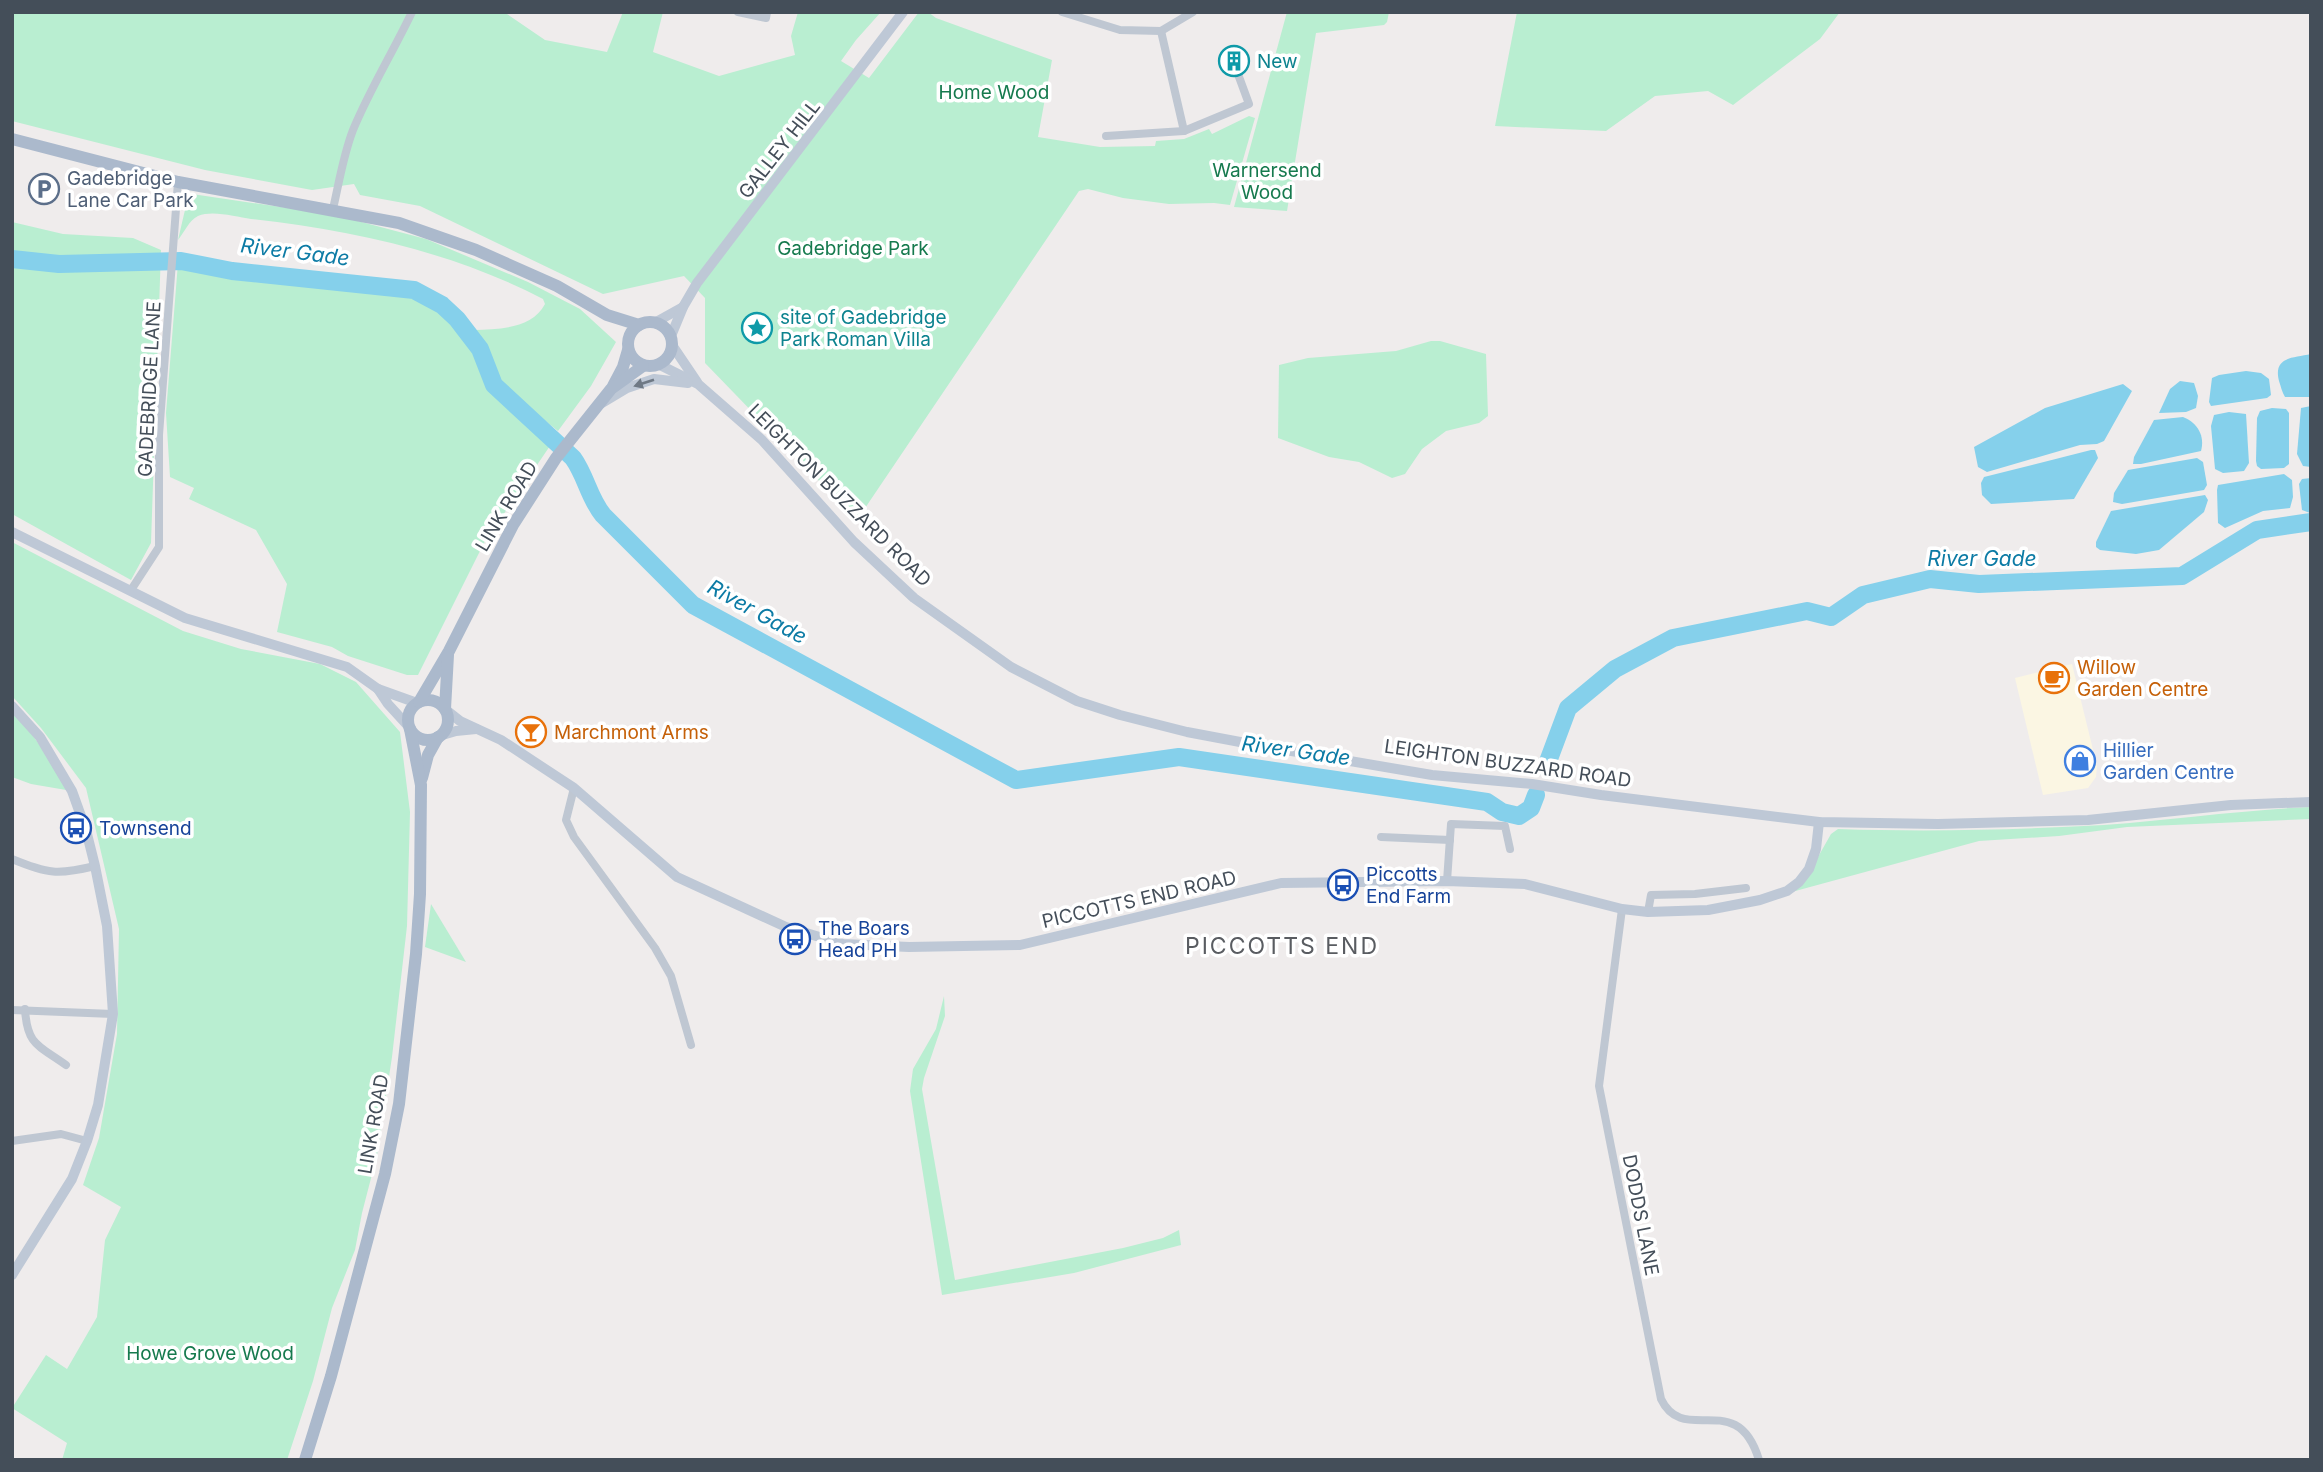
<svg xmlns="http://www.w3.org/2000/svg" width="2323" height="1472" font-family="Inter,sans-serif">
  <rect width="100%" height="100%" fill="#efecec"/>
  <polygon fill="#fbf6e3" points="2072,664 2097,766 2096,777 2088,788 2043,795 2015,678"/>
  <g fill="#b9eed1">
    <polygon points="12,12 504,12 545,40 607,52 623,12 663,12 653,52 719,76 795,55 791,36 798,12 881,12 856,40 841,61 869,78 919,12 928,12 936,18 1052,60 1038,137 1100,147 1155,146 1156,141 1184,139 1209,129 1212,134 1249,116 1255,118 1230,205 1214,203 1169,204 1123,198 1088,189 1079,191 857,520 705,363 705,298 684,276 603,294 420,206 360,195 354,184 312,190 205,170 12,121"/>
    <polygon points="1287,12 1389,12 1387,22 1384,25 1316,33 1287,211 1234,207"/>
    <polygon points="1517,12 1840,12 1820,39 1733,105 1708,91 1655,96 1606,131 1495,126"/>
    <path d="M 192,194 L 335,215 L 426,239 L 528,282 L 580,309 L 616,342 L 591,386 L 558,431 L 512,394 L 502,382 L 474,330 C 499,329 532,329 545,304 L 543,299 C 453,252 351,230 251,219 C 236,217 213,210 198,216 C 189,220 184,233 178,240 L 188,197 Z"/>
    <polygon points="12,222 63,234 133,238 161,250 151,543 131,580 12,514"/>
    <polygon points="178,263 209,271 387,288 421,297 437,307 453,321 472,348 485,383 493,394 553,441 556,437 484,543 418,675 407,675 348,656 332,647 277,632 287,584 256,530 189,499 194,488 170,477 166,413"/>
    <polygon points="1431,341 1440,341 1486,354 1488,416 1479,423 1446,431 1422,449 1405,474 1392,478 1359,462 1329,457 1278,438 1279,365 1308,358 1396,351"/>
    <polygon points="12,542 183,631 241,649 320,664 356,682 400,732 410,812 407,926 392,1057 377,1155 362,1213 355,1250 332,1308 313,1381 287,1460 62,1460 67,1443 12,1408 46,1355 67,1369 97,1317 105,1240 121,1207 83,1185 99,1138 117,1034 119,929 86,788 41,728 12,696"/>
    <polygon points="12,706 72,791 31,784 12,777"/>
    <path d="M 2311,807 L 2311,819 L 2127,827 L 2059,836 L 1979,841 L 1788,893 L 1814,864 L 1831,834 L 1838,829 C 1926,832 2016,830 2104,825 C 2173,820 2241,810 2311,807 Z"/>
    <polygon points="431,904 466,962 425,947"/>
    <polygon points="944,996 945,1016 924,1078 922,1089 955,1280 1123,1248 1163,1238 1179,1230 1181,1245 1074,1273 942,1295 910,1091 913,1069 936,1029"/>
  </g>
  <g fill="#85d0eb">
    <path d="M 2311,354 L 2311,397 L 2285,397 C 2282,392 2281,387 2279,381 C 2273,357 2292,358 2311,354 Z"/>
    <polygon points="2246,371 2261,373 2269,379 2271,395 2267,398 2211,406 2209,402 2212,378 2219,375"/>
    <polygon points="2180,381 2194,383 2198,396 2196,408 2186,412 2159,413 2170,389"/>
    <polygon points="2123,384 2132,391 2104,441 2097,444 2080,445 1987,472 1978,467 1974,447 2045,408"/>
    <polygon points="2311,406 2311,467 2303,466 2297,454 2301,408"/>
    <polygon points="2272,408 2286,409 2289,413 2289,464 2284,468 2261,469 2257,466 2256,461 2257,418 2260,411"/>
    <polygon points="2229,412 2246,414 2249,463 2244,471 2223,473 2215,469 2211,426 2214,415"/>
    <path d="M 2183,417 C 2198,423 2205,436 2201,451 L 2141,464 L 2133,464 L 2134,457 L 2154,420 Z"/>
    <polygon points="2091,450 2095,450 2098,458 2074,499 1991,504 1982,495 1981,483 1984,477"/>
    <polygon points="2197,458 2203,462 2207,485 2204,490 2122,504 2113,502 2114,493 2128,470"/>
    <polygon points="2284,474 2292,480 2293,497 2290,508 2263,511 2225,528 2218,523 2217,490 2218,485"/>
    <polygon points="2311,478 2311,513 2310,513 2302,510 2299,484 2302,479"/>
    <polygon points="2205,495 2208,500 2204,512 2159,550 2136,554 2100,550 2096,547 2096,542 2111,511"/>
  </g>
  <g fill="none" stroke-linecap="round" stroke-linejoin="round">
    <g stroke="#85d0eb" stroke-width="18">
      <path d="M 12,259 L 59,264 L 181,261 L 232,271 L 414,290 L 442,305 L 457,319 L 480,349 L 494,385 L 573,458 C 586,476 589,498 603,515 L 693,605 L 1016,780 L 1179,757 L 1487,802 L 1502,812 L 1519,816 L 1531,808 L 1536,795"/>
      <polyline points="1546,767 1568,708 1615,669 1673,638 1807,611 1831,617 1863,595 1930,579 1979,584 2182,576 2257,530 2311,522"/>
    </g>
    <g stroke="#bfc7d2" stroke-width="8">
      <polyline points="738,12 766,18 767,12"/>
      <polyline points="1062,12 1120,30 1161,31 1193,12"/>
      <polyline points="1161,31 1184,131"/>
      <polyline points="1106,136 1184,131 1249,104 1235,66"/>
      <path d="M 333,209 C 339,183 343,156 353,130 C 370,89 393,52 412,12"/>
      <polyline points="131,590 159,547 159,435 178,182"/>
      <polyline points="574,788 566,820 574,837 655,948 671,976 691,1045"/>
      <polyline points="1381,837 1450,840"/>
      <path d="M 12,859 C 48,874 58,875 95,866"/>
      <polyline points="1447,881 1451,824 1505,826 1510,849"/>
      <path d="M 1622,909 L 1599,1086 L 1661,1399 C 1684,1447 1737,1387 1759,1460"/>
      <polyline points="1648,912 1651,895 1695,894 1746,888"/>
      <path d="M 25,1009 C 27,1045 38,1045 66,1065"/>
      <polyline points="12,1010 113,1014"/>
      <polyline points="12,1141 61,1134 87,1141"/>
    </g>
    <g stroke="#bec8d6" stroke-width="10">
      <polyline points="656,322 683,307"/>
      <polyline points="671,336 683,307 697,283 903,12"/>
      <polyline points="672,345 697,382"/>
      <polyline points="660,365 698,384 762,440 854,542 914,598 1011,667 1077,701 1120,715 1187,732 1256,745 1432,775 1532,784 1601,795 1819,822 1938,824 2088,820 2231,805 2311,802"/>
      <polyline points="602,403 627,388 654,379 688,383"/>
      <polyline points="12,532 185,618 347,667 378,689 417,703"/>
      <polyline points="378,689 388,704 409,727"/>
      <polyline points="12,706 40,737 72,791 86,830 95,866 107,926 113,1014 98,1105 87,1141 72,1179 12,1275"/>
      <polyline points="446,710 460,721 501,740 574,788 677,877 786,927 843,944 909,947 1020,945 1281,883 1447,881 1525,884 1622,909 1648,912 1708,910 1760,900 1787,891 1799,882 1809,869 1816,849 1819,822"/>
      <polyline points="439,736 456,731 476,729"/>
    </g>
    <g stroke="#abb9cc" stroke-width="12">
      <polyline points="12,139 178,182 399,223 476,250 557,286 607,315 639,325"/>
      <circle cx="650" cy="344" r="22"/>
      <polyline points="613,386 623,367 628,350"/>
      <circle cx="428" cy="720" r="20"/>
      <polyline points="419,702 449,651 513,525 556,458 611,389 643,366"/>
      <polyline points="445,709 448,655"/>
      <polyline points="422,778 428,755 438,737"/>
      <polyline points="305,1460 331,1376 385,1174 399,1104 416,954 420,894 421,785 410,729"/>
    </g>
  </g>
  <defs><path id="oneway-solid" d="M-6-.8H1V-3.2L6.5 0L1 3.2V.8H-6Z" transform="scale(1.75)"/></defs>
  <use fill="#6f7985" href="#oneway-solid" transform="translate(644 383) rotate(162)"/>
  <defs>
    <g id="building-ring" transform="scale(1.575)"><circle r="9.5" fill="#fff" stroke="#0f9aa8" stroke-width="1.5"/><path d="M-4-6H4V6H1V3H-1V6H-4ZM-2.5-4.3h1.7v1.8h-1.7ZM.8-4.3h1.7v1.8H.8ZM-2.5-1h1.7V.8h-1.7ZM.8-1h1.7V.8H.8Z" fill="#0f9aa8"/></g>
    <g id="parking-ring" transform="scale(1.575)"><circle r="9.5" fill="#fff" stroke="#5c6f8a" stroke-width="1.5"/><path d="M-3.5-5.5H1a3.5 3.5 0 0 1 0 7H-1V5.5H-3.5ZM-1-3.4V-.6H.8a1.4 1.4 0 0 0 0-2.8Z" fill="#5c6f8a"/></g>
    <g id="sight-ring" transform="scale(1.575)"><circle r="9.5" fill="#fff" stroke="#0f9aa8" stroke-width="1.5"/><path d="M0-6L1.8-2.2L6-1.7L2.9 1.2L3.7 5.4L0 3.3L-3.7 5.4L-2.9 1.2L-6-1.7L-1.8-2.2Z" fill="#0f9aa8"/></g>
    <g id="cafe-ring" transform="scale(1.575)"><circle r="9.5" fill="#fff" stroke="#e8710a" stroke-width="1.5"/><path d="M-5.5-4.5H6V0H3Q3 3.5 0 3.5H-2.5Q-5.5 3.5-5.5 0ZM3-3.2v2h1.7v-2ZM-6 4.5H4V6H-6Z" fill="#e8710a"/></g>
    <g id="bar-ring" transform="scale(1.575)"><circle r="9.5" fill="#fff" stroke="#e8710a" stroke-width="1.5"/><path d="M-6-5H6L.8 .8V4.5H3.5V6h-7V4.5H-.8V.8Z" fill="#e8710a"/></g>
    <g id="shop-ring" transform="scale(1.575)"><circle r="9.5" fill="#fff" stroke="#3f7fe0" stroke-width="1.5"/><path d="M-5-2.5h2.3a2.7 3.5 0 0 1 5.4 0H5L5.5 6h-11ZM-1.5-2.5h3a1.5 2.3 0 0 0-3 0Z" fill="#3f7fe0"/></g>
    <g id="bus-ring" transform="scale(1.575)"><circle r="9.5" fill="#fff" stroke="#1a4fb4" stroke-width="1.5"/><path d="M-5-6H5V4H4V6H2V4H-2V6H-4V4H-5ZM-3.5-4V0h7V-4ZM-3.5 1.2v1.5H-2V1.2ZM2 1.2v1.5H3.5V1.2Z" fill="#1a4fb4"/></g>
  </defs>
  <g fill-rule="evenodd">
    <use href="#building-ring" x="1234" y="61"/>
    <use href="#parking-ring" x="44" y="189"/>
    <use href="#sight-ring" x="757" y="328"/>
    <use href="#cafe-ring" x="2054" y="678"/>
    <use href="#bar-ring" x="531" y="732"/>
    <use href="#shop-ring" x="2080" y="761"/>
    <use href="#bus-ring" x="76" y="828"/>
    <use href="#bus-ring" x="1343" y="885"/>
    <use href="#bus-ring" x="795" y="939"/>
  </g>
  <g text-anchor="middle" stroke-width="7" stroke-linejoin="round" paint-order="stroke">
    <g font-size="19" fill="#0d838f" stroke="#fff" text-anchor="start">
      <text x="1257" y="68">New</text>
      <text x="780" y="324">site of Gadebridge<tspan x="780" dy="22">Park Roman Villa</tspan></text>
    </g>
    <g font-size="19" fill="#167a4e" stroke="#fff">
      <text x="994" y="99">Home Wood</text>
      <text x="1267" y="177">Warnersend<tspan x="1267" dy="22">Wood</tspan></text>
      <text x="853" y="255">Gadebridge Park</text>
      <text x="210" y="1360">Howe Grove Wood</text>
    </g>
    <g font-size="19" fill="#444e59" stroke="#fff">
      <text transform="translate(779 149) rotate(-52)" y="7">GALLEY HILL</text>
      <text transform="translate(149 389) rotate(-87)" y="7">GADEBRIDGE LANE</text>
      <text transform="translate(840 495) rotate(45)" y="7">LEIGHTON BUZZARD ROAD</text>
      <text transform="translate(506 506) rotate(-59)" y="7">LINK ROAD</text>
      <text transform="translate(1508 763) rotate(8)" y="7">LEIGHTON BUZZARD ROAD</text>
      <text transform="translate(1139 899) rotate(-13)" y="7">PICCOTTS END ROAD</text>
      <text transform="translate(373 1124) rotate(-80)" y="7">LINK ROAD</text>
      <text transform="translate(1641 1215) rotate(79)" y="7">DODDS LANE</text>
    </g>
    <g font-size="19" fill="#4e5e75" stroke="#fff" text-anchor="start">
      <text x="67" y="185">Gadebridge<tspan x="67" dy="22">Lane Car Park</tspan></text>
    </g>
    <g font-size="19" fill="#c56008" stroke="#fff" text-anchor="start">
      <text x="2077" y="674">Willow<tspan x="2077" dy="22">Garden Centre</tspan></text>
      <text x="554" y="739">Marchmont Arms</text>
    </g>
    <g font-size="19" fill="#366cbe" stroke="#fff" text-anchor="start">
      <text x="2103" y="757">Hillier<tspan x="2103" dy="22">Garden Centre</tspan></text>
    </g>
    <g font-size="19" fill="#164399" stroke="#fff" text-anchor="start">
      <text x="99" y="835">Townsend</text>
      <text x="1366" y="881">Piccotts<tspan x="1366" dy="22">End Farm</tspan></text>
      <text x="818" y="935">The Boars<tspan x="818" dy="22">Head PH</tspan></text>
    </g>
    <g font-size="21" font-style="italic" fill="#0c7ba5" stroke="#fff">
      <text transform="translate(295 252) rotate(7)" y="7">River Gade</text>
      <text x="1982" y="566">River Gade</text>
      <text transform="translate(757 612) rotate(29)" y="7">River Gade</text>
      <text transform="translate(1296 751) rotate(8)" y="7">River Gade</text>
    </g>
    <g font-size="23" letter-spacing="2" fill="#595c61" stroke="#fff">
      <text x="1282" y="954">PICCOTTS END</text>
    </g>
  </g>
  <rect width="2323" height="1472" fill="none" stroke="#444e59" stroke-width="28"/>
</svg>
